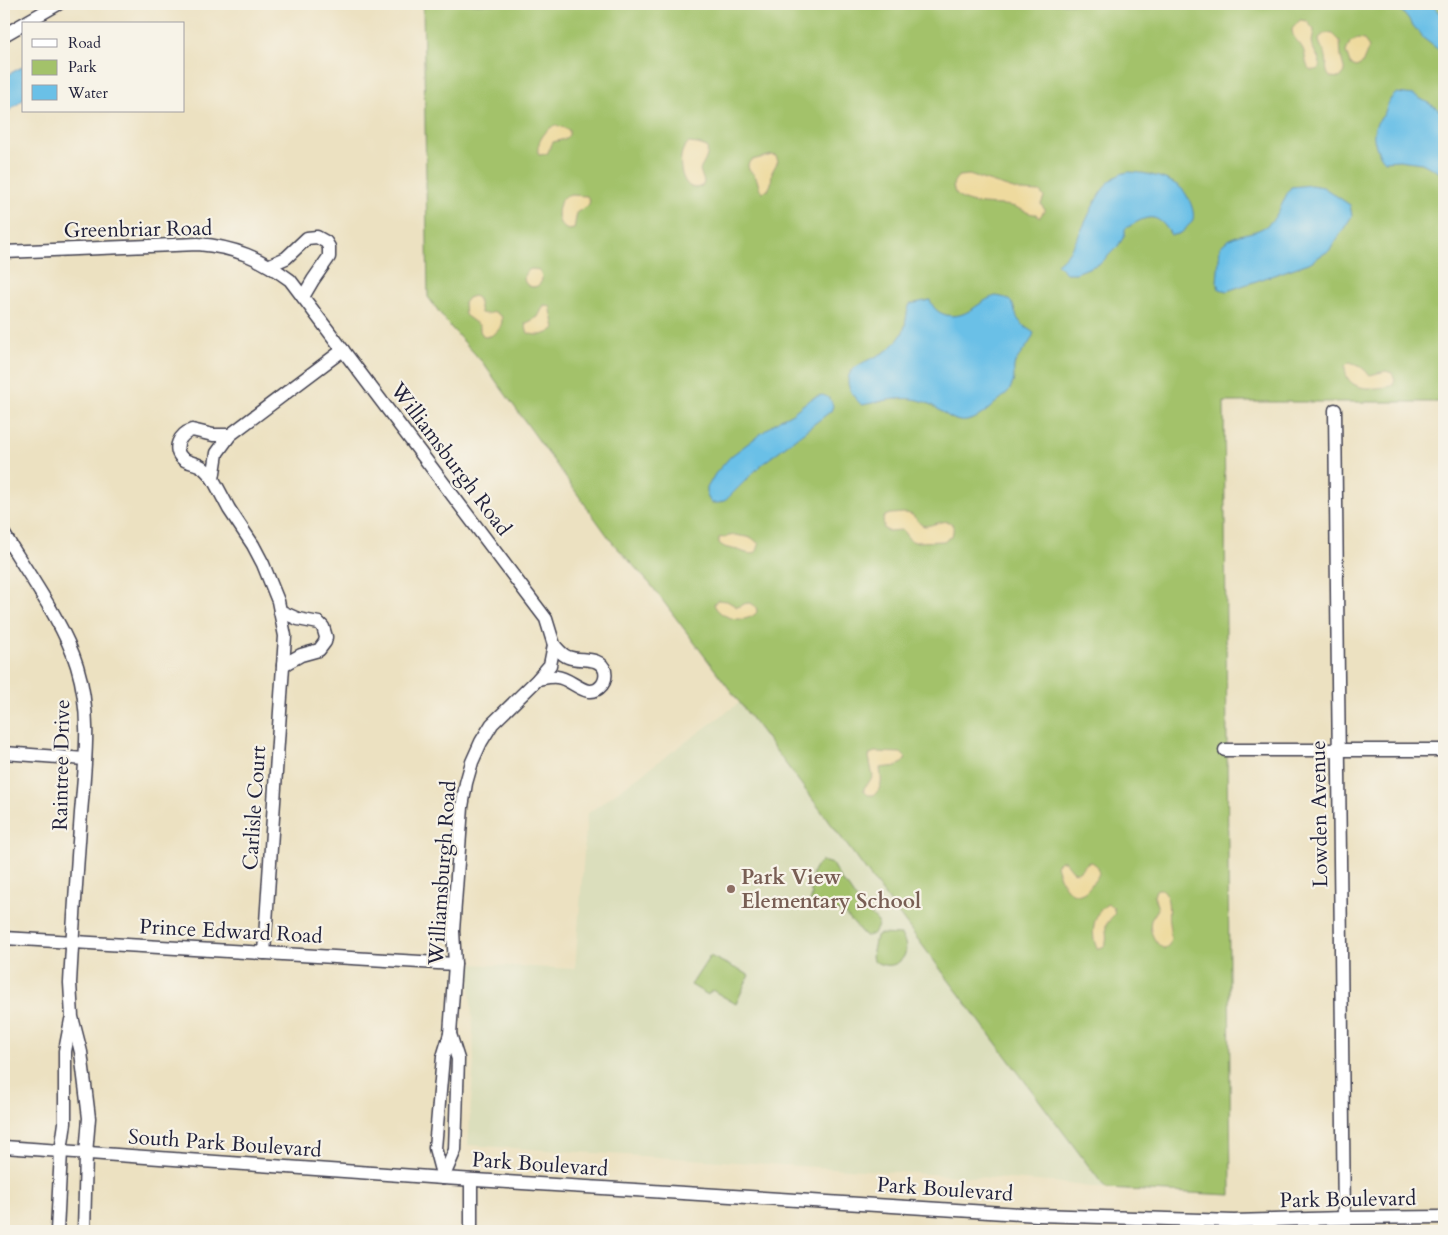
<svg xmlns="http://www.w3.org/2000/svg" width="1448" height="1235" font-family="Cardo,serif">
  <rect width="100%" height="100%" fill="#f7f3e8"/>
  <filter id="ink" filterUnits="userSpaceOnUse"><feTurbulence type="fractalNoise" baseFrequency=".02" numOctaves="2"/><feDisplacementMap in="SourceGraphic" scale="10" xChannelSelector="R" yChannelSelector="G"/><feConvolveMatrix kernelMatrix="1 2 1 2 8 2 1 2 1" color-interpolation-filters="sRGB"/></filter>
  <filter id="wash" filterUnits="userSpaceOnUse"><feTurbulence type="fractalNoise" baseFrequency=".0096" numOctaves="4" result="noise"/><feDisplacementMap in="SourceGraphic" scale="20" xChannelSelector="R" yChannelSelector="G"/><feGaussianBlur stdDeviation="1.12" result="paint"/><feColorMatrix in="noise" values="0 0 0 0 0 0 0 0 0 0 0 0 0 0 0 0 0 1.4 0 .05"/><feComposite in="paint" operator="in"/></filter>
  <g filter="url(#wash)">
    <rect width="100%" height="100%" fill="#ece1c1"/>
    <polygon fill="#dbdebc" points="739,703 1106,1189 1054,1182 468,1145 474,1061 473,1028 470,989 470,964 575,969 587,814"/>
    <g fill="#a3c26a" stroke="#627252">
      <polygon points="423,4 1444,4 1444,402 1224,402 1231,1195 1106,1189 651,585 612,542 483,363 448,324 428,297"/>
      <path d="M 822,861 L 832,864 L 841,880 L 848,887 L 856,899 L 878,922 C 878,930 873,936 865,936 L 842,911 L 831,912 L 829,908 L 816,908 L 810,904 L 812,895 L 810,887 L 813,872 L 818,864 Z"/>
      <path d="M 879,934 L 901,935 C 916,956 893,975 873,960 L 872,956 L 876,936 Z"/>
      <polygon points="710,956 749,975 736,1004 712,990 708,995 691,985"/>
    </g>
    <g fill="#eeda9e" stroke="#887e6c">
      <path d="M 1300,20 L 1307,21 L 1314,30 C 1314,34 1312,39 1312,43 C 1313,53 1321,57 1320,68 C 1304,77 1307,57 1303,49 C 1299,41 1292,39 1292,29 Z"/>
      <path d="M 1325,33 L 1333,34 L 1340,41 L 1341,57 L 1345,72 L 1340,78 L 1330,77 C 1324,70 1328,65 1326,57 C 1325,50 1319,47 1319,38 Z"/>
      <polygon points="1358,39 1364,40 1369,47 1362,64 1356,67 1350,64 1346,52 1350,42"/>
      <path d="M 556,125 L 569,130 L 569,135 L 565,139 L 553,142 L 547,154 L 539,155 C 534,145 546,128 556,125 Z"/>
      <path d="M 689,143 L 698,144 L 707,147 C 709,156 704,162 700,170 L 704,182 L 703,185 C 681,200 673,151 689,143 Z"/>
      <path d="M 772,155 L 776,156 L 778,161 L 772,172 L 771,184 L 768,190 L 762,192 C 757,186 759,180 754,175 C 750,170 748,171 748,164 L 752,160 Z"/>
      <path d="M 969,175 L 1020,191 L 1040,192 L 1044,197 L 1041,204 L 1045,210 L 1039,218 L 1036,214 C 1029,215 1019,207 1011,206 C 997,203 960,208 954,190 C 952,184 954,180 959,176 Z"/>
      <path d="M 571,195 L 587,196 L 590,201 L 588,206 L 577,212 L 574,229 L 568,230 C 555,224 557,210 562,198 Z"/>
      <circle cx="533" cy="278" r="9"/>
      <path d="M 474,296 L 478,299 L 481,313 L 486,314 L 495,312 L 502,317 C 503,328 495,337 484,337 L 480,331 L 480,326 L 465,315 L 464,303 L 468,298 Z"/>
      <path d="M 544,305 L 550,306 L 555,328 C 548,335 537,337 528,333 L 525,324 L 538,317 Z"/>
      <path d="M 1349,362 L 1359,365 L 1370,375 L 1386,371 L 1392,373 L 1395,379 L 1393,385 C 1388,388 1383,387 1377,388 C 1361,389 1345,386 1345,366 Z"/>
      <path d="M 890,514 C 896,514 904,512 910,514 C 916,516 919,526 925,526 C 934,526 959,511 952,536 L 945,541 L 915,542 L 910,540 L 902,530 L 888,531 L 884,529 L 883,519 L 885,516 Z"/>
      <path d="M 735,535 L 752,538 L 759,544 C 757,559 747,553 738,550 C 730,548 725,549 719,543 L 719,538 Z"/>
      <path d="M 717,600 L 727,601 L 737,607 C 745,604 749,600 756,607 L 757,612 C 747,625 719,619 714,604 Z"/>
      <path d="M 875,752 L 901,753 L 906,758 C 900,769 890,766 880,768 C 881,779 884,786 874,795 L 868,795 L 864,791 L 864,788 L 873,777 L 869,757 L 870,754 Z"/>
      <path d="M 1060,861 L 1065,861 L 1073,871 L 1077,872 C 1086,868 1087,855 1098,867 C 1101,875 1096,878 1092,884 C 1075,909 1060,883 1056,865 Z"/>
      <path d="M 1158,889 L 1161,889 C 1172,898 1167,912 1169,923 C 1170,932 1174,943 1165,949 C 1155,945 1148,930 1151,920 C 1153,916 1156,913 1158,909 L 1154,896 L 1156,890 Z"/>
      <path d="M 1108,904 L 1113,907 L 1115,913 L 1106,925 C 1105,934 1111,948 1097,948 C 1090,934 1093,912 1108,904 Z"/>
    </g>
    <g fill="#6ac0e7" stroke="#467191">
      <polygon points="1396,4 1431,4 1444,18 1444,54 1423,38"/>
      <polygon points="24,66 24,99 4,115 4,75 9,74"/>
      <path d="M 1397,93 L 1414,95 L 1435,107 L 1436,107 L 1442,114 L 1444,122 L 1444,175 L 1422,163 L 1399,160 L 1385,161 C 1377,153 1370,136 1376,125 C 1378,120 1383,117 1385,112 C 1388,104 1389,98 1397,93 Z"/>
      <path d="M 1128,172 C 1144,172 1172,178 1183,190 C 1188,196 1197,213 1192,222 C 1191,224 1188,225 1187,227 C 1183,233 1178,235 1171,235 C 1157,210 1146,216 1125,229 L 1125,235 L 1118,246 L 1101,263 L 1076,273 L 1066,273 L 1057,264 C 1087,243 1091,178 1128,172 Z"/>
      <path d="M 1311,185 L 1323,187 L 1350,205 L 1352,216 L 1330,250 L 1309,263 L 1227,291 L 1219,289 L 1217,282 L 1220,247 C 1236,230 1249,237 1266,226 C 1280,216 1282,200 1291,187 Z"/>
      <path d="M 996,296 C 1020,299 1010,311 1021,323 C 1024,327 1030,330 1034,333 C 1030,345 1021,352 1015,363 C 1012,369 1016,378 1012,385 C 1008,395 998,400 991,407 C 952,442 947,402 912,399 C 895,397 879,402 862,405 C 851,396 840,378 856,367 C 864,361 874,358 883,353 C 890,349 896,343 900,337 C 907,329 905,314 910,304 L 930,300 C 934,309 937,312 946,315 C 968,320 978,300 996,296 Z"/>
      <path d="M 822,395 C 829,397 831,399 833,406 L 831,411 L 761,465 L 726,500 L 719,503 L 711,503 L 707,496 L 707,488 L 715,474 L 731,456 L 782,418 C 798,413 805,398 822,395 Z"/>
    </g>
  </g>
  <g filter="url(#ink)">
    <g fill="none" stroke-linecap="round" stroke-linejoin="round">
      <g stroke="#403f4f" stroke-width="15">
        <g id="street">
          <polyline points="4,35 58,4"/>
          <path d="M 4,252 L 198,244 C 235,247 260,258 290,280 L 546,619 L 554,645 L 550,665 L 538,679 L 492,724 L 481,742 L 472,762 L 466,783 L 462,807 L 453,931 L 455,964 L 450,1034 L 443,1057 L 435,1148 L 443,1178"/>
          <polyline points="270,265 286,258 307,238 317,237 326,242 329,247 329,257 313,280 303,297"/>
          <polyline points="1335,410 1344,1218"/>
          <path d="M 213,479 C 210,475 206,470 202,467 C 197,463 189,463 183,459 C 171,449 180,434 192,430 L 213,435 L 230,435"/>
          <path d="M 4,534 C 28,574 64,623 77,666 C 92,714 85,764 81,813 C 77,870 73,926 70,983 L 72,1017 L 81,1052 L 89,1118 L 86,1154 L 84,1231"/>
          <polyline points="280,611 298,619 319,623 323,627 326,637 325,642 319,650 301,655 283,665"/>
          <path d="M 538,679 C 544,678 551,676 557,677 C 572,678 588,702 602,685 C 605,681 606,676 605,671 C 600,655 580,662 568,657 C 562,655 558,649 554,645"/>
          <polyline points="1225,750 1444,750"/>
          <polyline points="4,753 85,759"/>
          <polyline points="4,938 455,964"/>
          <polyline points="264,953 285,636 278,601 263,564 253,545 229,509 213,479 217,453 230,435 343,350"/>
          <polyline points="4,1147 443,1178 1037,1215 1234,1221 1344,1218 1444,1217"/>
          <polyline points="443,1178 455,1150 458,1059 450,1034"/>
          <polyline points="471,1180 471,1231"/>
          <polyline points="57,1231 61,1151 65,1123 65,1051 71,1020"/>
        </g>
      </g>
      <use href="#street" stroke="#fff" stroke-width="12"/>
    </g>
  </g>
  <circle fill="#8d6e63" stroke="#f7f3e8" stroke-width="2" cx="731" cy="889" r="5"/>
  <g text-anchor="middle" stroke-width="4.5" stroke-linejoin="round" paint-order="stroke">
    <g font-size="21" fill="#22223b" stroke="#f7f3e8">
      <text transform="translate(138 229) rotate(-1)" y="7">Greenbriar Road</text>
      <text transform="translate(451 459) rotate(53)" y="7">Williamsburgh Road</text>
      <text transform="translate(61 765) rotate(-89)" y="7">Raintree Drive</text>
      <text transform="translate(254 808) rotate(-86)" y="7">Carlisle Court</text>
      <text transform="translate(1319 814) rotate(-91)" y="7">Lowden Avenue</text>
      <text transform="translate(442 873) rotate(-86)" y="7">Williamsburgh Road</text>
      <text transform="translate(231 931) rotate(3)" y="7">Prince Edward Road</text>
      <text transform="translate(225 1143) rotate(4)" y="7">South Park Boulevard</text>
      <text transform="translate(540 1164) rotate(4)" y="7">Park Boulevard</text>
      <text transform="translate(945 1189) rotate(4)" y="7">Park Boulevard</text>
      <text transform="translate(1348 1199) rotate(-1)" y="7">Park Boulevard</text>
    </g>
    <g font-size="21" font-weight="bold" fill="#785e54" stroke="#f7f3e8" text-anchor="start">
      <text x="741" y="884">Park View<tspan x="741" dy="24">Elementary School</tspan></text>
    </g>
  </g>
  <rect width="1448" height="1235" fill="none" stroke="#f7f3e8" stroke-width="20"/>
  <rect x="22" y="22" width="162" height="90" fill="#f7f3e8" stroke="#a29fa3"/>
  <rect x="32" y="39" width="25" height="8" fill="#ffffff" stroke="#a29fa3"/>
  <text x="68" y="48" font-size="15" fill="#22223b">Road</text>
  <rect x="32" y="60" width="25" height="15" fill="#a3c26a" stroke="#a29fa3"/>
  <text x="68" y="72" font-size="15" fill="#22223b">Park</text>
  <rect x="32" y="85" width="25" height="15" fill="#6ac0e7" stroke="#a29fa3"/>
  <text x="68" y="98" font-size="15" fill="#22223b">Water</text>
</svg>
